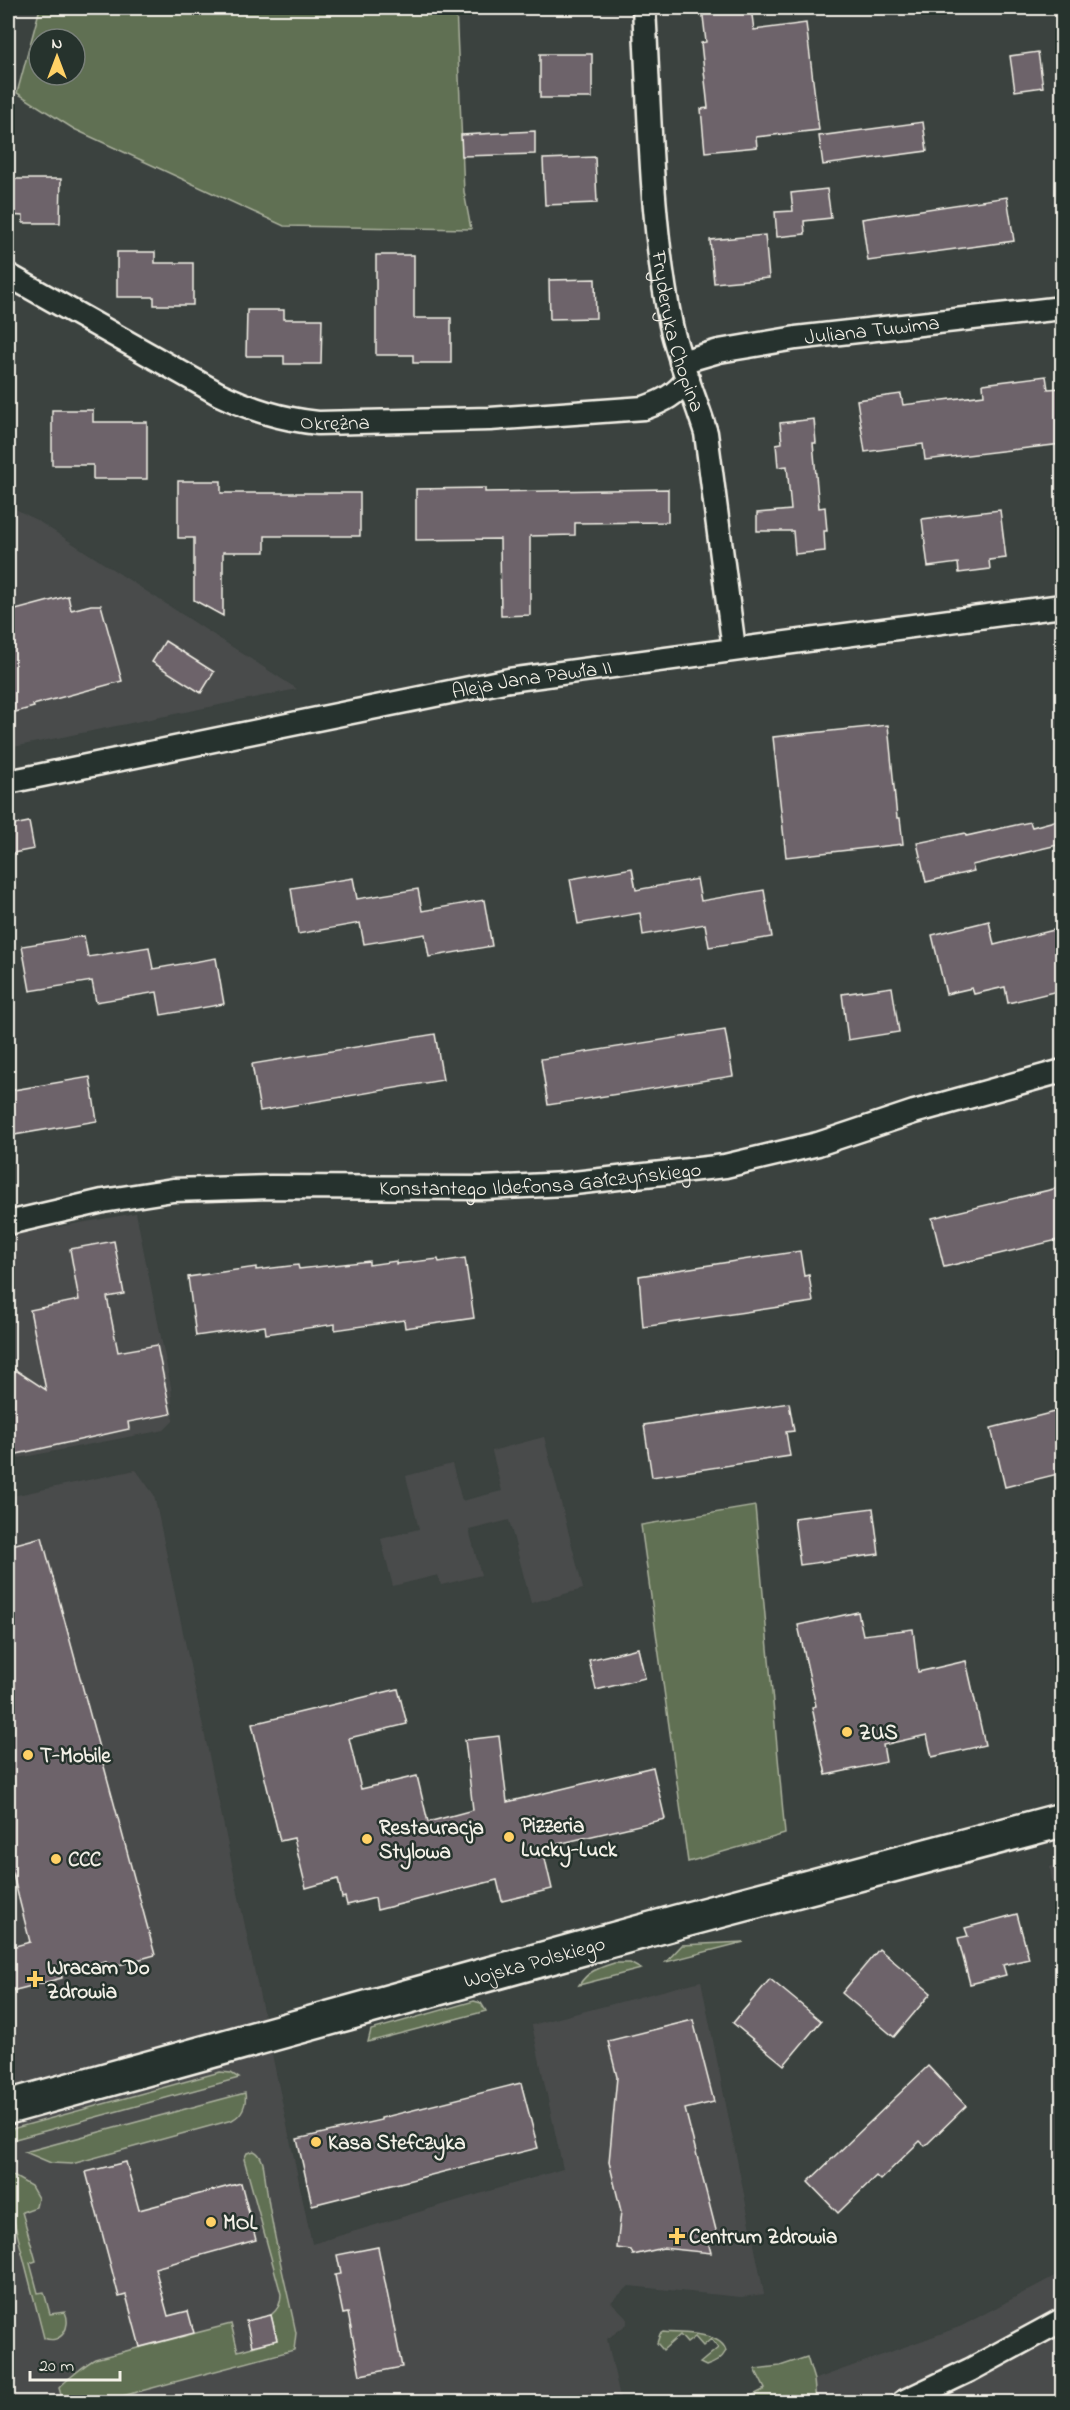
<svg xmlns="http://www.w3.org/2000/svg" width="1070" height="2410" font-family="'Indie Flower',sans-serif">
  <rect width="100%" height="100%" fill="#3b423f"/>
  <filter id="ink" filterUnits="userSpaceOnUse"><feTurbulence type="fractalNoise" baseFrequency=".0167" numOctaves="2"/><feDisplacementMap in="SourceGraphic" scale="12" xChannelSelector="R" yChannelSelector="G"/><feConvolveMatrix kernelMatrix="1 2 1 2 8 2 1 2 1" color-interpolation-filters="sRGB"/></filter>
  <g filter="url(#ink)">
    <g fill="#4a4c4c">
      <polygon points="8,505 38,521 297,689 8,748"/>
      <polygon points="136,1213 171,1387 173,1421 164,1430 8,1460 8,1236"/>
      <polygon points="544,1437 583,1589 531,1603 509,1520 469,1530 481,1575 441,1585 438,1575 393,1586 381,1539 419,1529 406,1476 452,1464 462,1501 502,1491 492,1451"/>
      <polygon points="136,1470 154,1495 312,2244 563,2169 532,2025 701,1981 764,2294 741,2297 629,2286 611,2302 627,2318 627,2324 607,2339 621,2402 8,2402 8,1497"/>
      <polygon points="1062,1864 1062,1945 1050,1867"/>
      <polygon points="1062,2272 1062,2402 812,2402 816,2400 814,2380 962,2326"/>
    </g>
    <g fill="#607052" stroke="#aab09d" stroke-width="1.5" fill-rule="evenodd">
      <path d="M 40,8 L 456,8 L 464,192 L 471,229 L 284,226 L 74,129 L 17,93 ZM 39,39 L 75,39 L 75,75 L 39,75 Z"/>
      <polygon points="755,1506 785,1834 688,1862 641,1525"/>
      <polygon points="744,1942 666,1962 682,1945"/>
      <path d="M 614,1963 L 630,1963 L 641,1969 L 579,1985 C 588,1971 598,1968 614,1963 Z"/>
      <polygon points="474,2001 481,2003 486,2011 368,2042 371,2030"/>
      <polygon points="220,2072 231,2073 239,2078 8,2141 8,2130"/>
      <path d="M 245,2093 C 247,2104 242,2115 232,2120 L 72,2164 L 51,2163 L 25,2152 Z"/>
      <path d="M 254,2151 C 265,2156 264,2173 266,2184 C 272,2234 286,2284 296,2333 L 294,2350 L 100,2402 L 63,2402 L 59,2388 C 64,2382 87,2363 95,2359 L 231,2324 L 238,2351 L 277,2340 L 271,2315 C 278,2309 281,2304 281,2294 L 244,2159 L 247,2153 Z"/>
      <path d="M 8,2173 L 31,2186 L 38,2198 L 36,2207 L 22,2212 L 36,2261 L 30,2263 L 38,2293 L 44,2292 L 50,2314 L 65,2312 C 72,2327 61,2345 44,2338 L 8,2198 Z"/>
      <path d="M 663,2332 C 681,2334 721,2331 726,2351 C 721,2360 715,2363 706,2366 L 700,2363 L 718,2348 L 711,2339 L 703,2346 L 695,2337 L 687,2343 L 680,2335 L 663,2350 L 657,2343 L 660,2334 Z"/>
      <polygon points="807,2357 814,2380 816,2401 812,2402 740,2402 765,2389 755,2369 780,2366"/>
    </g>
    <g fill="#6d646a" stroke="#f4f1e8" stroke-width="1.5">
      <polygon points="702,8 751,8 754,30 806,23 819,130 756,137 757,147 705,152 701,109 708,108 701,43 706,42"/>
      <polygon points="1038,52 1043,87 1015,91 1010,56"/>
      <rect x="540" y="54" width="52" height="44"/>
      <polygon points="923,122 927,151 823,165 819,136"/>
      <polygon points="535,131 535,154 462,156 461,135"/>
      <polygon points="595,157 597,203 545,205 543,159"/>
      <polygon points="8,179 61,179 60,223 23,223 23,216 8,215"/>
      <polygon points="827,189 831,218 804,221 805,234 777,237 775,212 793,211 791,193"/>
      <polygon points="1007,197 1014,241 868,261 862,219"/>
      <polygon points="765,235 769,278 714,283 710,240"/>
      <polygon points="117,252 155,252 155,263 193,263 193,305 154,305 154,297 117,297"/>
      <polygon points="376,255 414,255 414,318 451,318 451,363 413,363 413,355 376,355"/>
      <polygon points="595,279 596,318 550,319 549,280"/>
      <polygon points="247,310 284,310 284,319 322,319 321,364 284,364 284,356 246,356"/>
      <polygon points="1046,376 1048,389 1062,388 1062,444 925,460 923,444 865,452 857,400 901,394 903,405 984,395 983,384"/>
      <polygon points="52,410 93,410 93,422 147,422 147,479 93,479 93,465 52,465"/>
      <polygon points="814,419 816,443 813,443 819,508 825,507 827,531 824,531 825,551 795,554 793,531 757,531 757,513 791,510 787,466 778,467 776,444 782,443 780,423"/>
      <polygon points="178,481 221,481 221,493 360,493 360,536 265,536 265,552 223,552 223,616 194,600 194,538 178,538"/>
      <polygon points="485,488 485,492 668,489 668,522 575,523 575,535 530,536 530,615 501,616 500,539 416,540 416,489"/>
      <polygon points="1000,510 1006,558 989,560 990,569 959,573 958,563 928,567 922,519"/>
      <polygon points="68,596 71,610 91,605 101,605 122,681 33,705 34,707 8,714 8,612"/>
      <polygon points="165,641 214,672 201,693 152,662"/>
      <polygon points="888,725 897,818 900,818 903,844 786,857 773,737"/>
      <polygon points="1062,819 1062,844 972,865 974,871 926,882 917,843 965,833 966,836 1030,822 1032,827"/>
      <polygon points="29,822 34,849 8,854 8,826"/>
      <polygon points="632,868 636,890 697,879 701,901 764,890 772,937 709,947 705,924 643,935 640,913 578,924 570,879"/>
      <polygon points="353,878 357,899 418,889 422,911 484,900 492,946 429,957 425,934 364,944 360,923 298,934 291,888"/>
      <polygon points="989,921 994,945 1062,928 1062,990 1008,1003 1005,987 974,994 972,988 946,994 932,935"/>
      <polygon points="84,936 88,957 149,947 153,969 216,958 224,1004 161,1015 157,992 96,1002 92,981 30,991 22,946"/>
      <polygon points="892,987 899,1032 848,1040 842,994"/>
      <polygon points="725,1030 733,1076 548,1105 541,1059"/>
      <polygon points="435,1034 443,1080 260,1111 252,1064"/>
      <polygon points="90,1077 97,1121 8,1136 8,1091"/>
      <polygon points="1062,1187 1062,1239 944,1267 932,1218"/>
      <polygon points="114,1241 124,1294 107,1297 118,1352 157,1345 171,1414 128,1422 129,1429 8,1456 8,1365 46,1390 30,1310 79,1300 70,1249"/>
      <polygon points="800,1251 804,1276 809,1275 813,1302 643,1327 639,1276"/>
      <polygon points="465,1258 474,1318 405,1328 404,1320 335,1330 335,1324 266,1334 265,1326 196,1336 188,1277 256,1267 256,1270 298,1265 299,1269 369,1261 369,1265 396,1261 396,1264 438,1259 439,1262"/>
      <polygon points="789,1403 794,1431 786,1432 790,1456 652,1477 644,1425"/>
      <polygon points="1062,1410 1062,1473 1005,1487 991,1428"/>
      <polygon points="873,1508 879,1554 800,1565 794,1518"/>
      <polygon points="42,1537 155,1955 108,1968 106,1961 61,1973 62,1978 8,1992 8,1948 30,1942 8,1855 8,1546"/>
      <polygon points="858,1612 863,1635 913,1629 918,1672 966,1661 985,1745 932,1757 927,1735 883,1745 886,1762 826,1775 812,1707 816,1706 798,1625"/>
      <polygon points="638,1648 645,1678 596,1690 589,1660"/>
      <polygon points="398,1689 407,1724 349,1738 361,1789 417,1776 428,1822 473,1810 465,1740 499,1736 507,1802 653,1767 665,1819 545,1847 546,1849 543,1850 552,1889 502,1901 497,1880 377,1910 375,1898 347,1905 345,1897 342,1898 338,1879 306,1888 294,1838 280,1841 252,1724"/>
      <polygon points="1017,1914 1029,1959 1003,1965 1006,1975 970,1984 958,1938 968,1936 965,1928"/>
      <polygon points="879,1949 931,1993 894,2037 842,1993"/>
      <polygon points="770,1979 821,2021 784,2065 733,2023"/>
      <polygon points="693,2020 714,2102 685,2109 717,2234 707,2237 711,2253 663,2248 633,2255 631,2250 617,2248 621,2211 609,2162 617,2077 608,2041"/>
      <polygon points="928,2066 966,2106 925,2146 920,2141 880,2180 876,2176 838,2213 808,2182"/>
      <polygon points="521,2083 538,2148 312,2205 297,2139 381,2120 381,2118"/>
      <polygon points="126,2162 139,2210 241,2183 256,2240 155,2268 168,2316 188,2311 194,2333 140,2347 126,2295 119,2297 86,2172"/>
      <polygon points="378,2247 402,2367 360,2375 348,2313 343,2314 335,2275 341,2274 337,2255"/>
      <polygon points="271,2315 277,2340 252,2346 246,2321"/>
    </g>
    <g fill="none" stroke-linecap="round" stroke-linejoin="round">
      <g stroke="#f4f1e8" stroke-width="27">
        <g id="street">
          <path id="s1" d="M 644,8 C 650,113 650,221 671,325 C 679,362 695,397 706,433 L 734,649"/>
          <path id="s2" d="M 8,275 L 219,394 C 253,410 281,419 318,423 L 490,419 L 644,408 C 664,401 675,395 688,379"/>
          <path id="s3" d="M 681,362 L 719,351 L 796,338 L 1062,308"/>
          <path id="s4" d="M 8,782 L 509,680 L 1062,606"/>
          <path id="s5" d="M 8,1223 L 103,1201 L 173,1190 L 270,1187 L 484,1188 L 565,1184 L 725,1166 L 818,1144 L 914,1112 L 1062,1071"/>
          <polyline points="903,2402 970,2370 1062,2320"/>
        </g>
      </g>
      <g stroke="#f4f1e8" stroke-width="38">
        <g id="secondary">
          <path id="s6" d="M 8,2107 L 677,1922 L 1062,1820"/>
        </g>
      </g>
      <use href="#street" stroke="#26332d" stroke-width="22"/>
      <use href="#secondary" stroke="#26332d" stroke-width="33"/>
    </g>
  </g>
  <g fill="#ffd166" stroke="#26332d" stroke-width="2">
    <circle cx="847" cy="1732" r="6"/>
    <circle cx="28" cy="1755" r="6"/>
    <circle cx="509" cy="1837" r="6"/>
    <circle cx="367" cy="1839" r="6"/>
    <circle cx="56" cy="1859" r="6"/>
    <path d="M32 1970h6v6h6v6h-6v6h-6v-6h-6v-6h6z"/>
    <circle cx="316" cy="2142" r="6"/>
    <circle cx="211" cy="2222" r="6"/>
    <path d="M674 2227h6v6h6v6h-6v6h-6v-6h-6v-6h6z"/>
  </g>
  <g text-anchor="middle" stroke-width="5" stroke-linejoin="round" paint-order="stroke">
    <g font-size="21" fill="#f4f1e8" stroke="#26332d">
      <text dy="7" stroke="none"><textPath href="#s1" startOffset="326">Fryderyka Chopina</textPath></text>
      <text dy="7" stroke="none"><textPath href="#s3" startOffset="194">Juliana Tuwima</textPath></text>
      <text dy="7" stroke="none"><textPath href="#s2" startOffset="363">Okrężna</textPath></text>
      <text dy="7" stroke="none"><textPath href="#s4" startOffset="534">Aleja Jana Pawła II</textPath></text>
      <text dy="7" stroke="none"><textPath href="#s5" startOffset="536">Konstantego Ildefonsa Gałczyńskiego</textPath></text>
      <text dy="7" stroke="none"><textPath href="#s6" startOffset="546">Wojska Polskiego</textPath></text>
    </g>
    <g font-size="21" font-weight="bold" fill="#f4f1e8" stroke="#26332d" text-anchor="start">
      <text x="859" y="1739">ZUS</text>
      <text x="40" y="1762">T-Mobile</text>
      <text x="521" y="1832">Pizzeria<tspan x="521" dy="24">Lucky-Luck</tspan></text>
      <text x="379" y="1834">Restauracja<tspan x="379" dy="24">Stylowa</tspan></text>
      <text x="68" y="1866">CCC</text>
      <text x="47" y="1974">Wracam Do<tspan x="47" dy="24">Zdrowia</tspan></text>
      <text x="328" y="2149">Kasa Stefczyka</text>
      <text x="223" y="2229">MOL</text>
      <text x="689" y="2243">Centrum Zdrowia</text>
    </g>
  </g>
  <rect width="1070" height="2410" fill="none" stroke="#26332d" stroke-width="30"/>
  <rect x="15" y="15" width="1040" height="2380" fill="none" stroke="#f4f1e8" stroke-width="2" filter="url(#ink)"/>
  <g transform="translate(57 57)"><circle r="28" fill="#26332d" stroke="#787f78" stroke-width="1.5"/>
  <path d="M0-4.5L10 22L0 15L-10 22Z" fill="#ffd166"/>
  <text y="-9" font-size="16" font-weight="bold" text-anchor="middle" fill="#f4f1e8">N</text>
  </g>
  <path d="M30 2371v9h90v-9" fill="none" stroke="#f4f1e8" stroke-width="3"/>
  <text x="39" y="2371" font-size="18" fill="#f4f1e8" stroke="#26332d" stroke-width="4.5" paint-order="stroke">20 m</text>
</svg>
